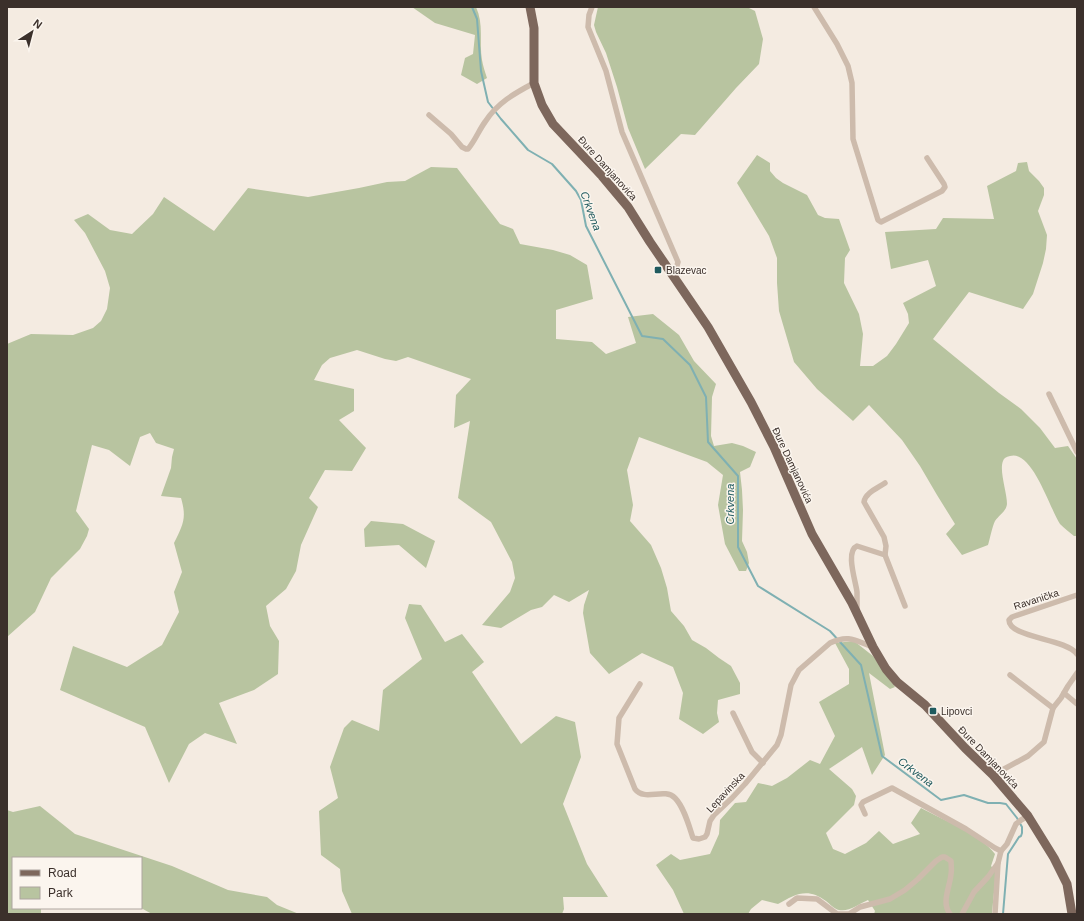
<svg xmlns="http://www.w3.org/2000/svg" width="1084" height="921" font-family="Arial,sans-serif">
  <rect width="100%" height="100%" fill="#f4ebe1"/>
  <g fill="#b8c4a0">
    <path d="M 412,7 L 476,7 C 484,24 479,42 482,60 C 483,66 485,72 487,78 L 477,84 L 461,75 L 465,58 L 473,54 L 475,35 L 435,23 Z"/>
    <polygon points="598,7 747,7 755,11 763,39 759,64 736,88 695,135 681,134 645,169 628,128 617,87 606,53 596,32 594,25"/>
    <path d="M 757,155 L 770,163 L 770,171 L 776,178 L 783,183 L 807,195 L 818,215 L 825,218 L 839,219 L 850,250 L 845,258 L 844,283 L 859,314 L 863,334 L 860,366 L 873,366 L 887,356 L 896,344 L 909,323 L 908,314 L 903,303 L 936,286 L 928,260 L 891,269 L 885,232 L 936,229 L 943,218 L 994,219 L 987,186 L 1016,171 L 1018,163 L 1027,162 L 1029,171 L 1039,181 L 1044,188 L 1044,195 L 1038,211 L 1047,235 L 1046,249 L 1043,263 L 1033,294 L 1023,309 L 969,292 L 933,339 L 999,393 L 1021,409 L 1040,428 L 1055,448 L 1068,446 L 1077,459 L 1077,536 L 1074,536 C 1069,532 1064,528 1060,524 C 1050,509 1032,449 1010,456 C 1006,457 1004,458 1003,461 C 999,471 1007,492 1007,504 C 1006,512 999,515 995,521 C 992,527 990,539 988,545 L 962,555 L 946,534 L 955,524 L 937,495 L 920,466 L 902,440 L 869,405 L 853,421 L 817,389 L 794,362 L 779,311 L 777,283 L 777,258 L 769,236 L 737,183 Z"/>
    <path d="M 431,167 L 457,168 L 500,224 L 513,229 L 520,244 L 553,250 L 570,255 L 587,265 L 593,299 L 556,310 L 556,339 L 592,342 L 606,354 L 636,343 L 628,317 L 653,314 L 679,335 L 694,361 L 716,384 L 712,397 L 711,436 L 714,446 L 732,443 L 743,446 L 756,452 L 750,467 L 740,472 L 742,490 L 743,510 L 742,541 L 747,552 L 749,563 L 746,571 L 739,571 L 725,544 L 718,505 L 723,475 L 707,462 L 639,437 L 627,470 L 633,505 L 630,521 L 651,545 L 661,568 L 667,588 L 671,611 L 684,626 L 692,640 L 706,648 L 719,658 L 731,666 L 740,683 L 740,694 L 718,700 L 717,713 L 719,722 L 703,734 L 679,719 L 683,693 L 673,667 L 642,653 L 609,674 L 590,653 L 583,613 L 584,605 L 589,590 L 569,602 L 554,595 L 542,607 L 531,610 L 501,628 L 482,625 L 510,592 L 515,578 L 512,562 L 491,522 L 458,498 L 470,421 L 454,428 L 456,395 L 471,379 L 408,357 L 396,361 L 385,359 L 357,350 L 330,358 L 322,365 L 314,380 L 354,389 L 354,411 L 339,420 L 366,448 L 352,471 L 325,470 L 309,498 L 318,507 L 301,545 L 296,571 L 286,589 L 266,606 L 270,626 L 279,641 L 278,674 L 254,690 L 219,703 L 237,744 L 205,733 L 189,744 L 169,783 L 145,727 L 60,690 L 73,646 L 127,667 L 162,645 L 179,612 L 174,592 L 182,572 L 174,543 C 183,525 187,518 181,498 L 161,496 L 171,468 L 172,457 L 174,449 L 156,443 L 150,433 L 140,437 L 130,466 L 109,450 L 92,445 L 76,511 L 89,529 L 87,536 L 80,549 L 51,578 L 35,612 L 7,637 L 7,344 L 31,334 L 73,335 L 93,328 L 101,321 L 107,309 L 110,288 L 105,271 L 85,233 L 74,220 L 88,214 L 110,230 L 132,234 L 153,214 L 164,197 L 214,231 L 248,188 L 308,197 L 359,188 L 387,182 L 405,181 Z"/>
    <polygon points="371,521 403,524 435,541 426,568 399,545 365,547 364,529"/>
    <polygon points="409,604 421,605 445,642 462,634 484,662 472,672 521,744 556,716 575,722 581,757 563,804 587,864 608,897 563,897 564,909 562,914 352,914 342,891 340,869 321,855 319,811 338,798 330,767 344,728 352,720 379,731 383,690 422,659 405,618"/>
    <path d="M 854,641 L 873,656 L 895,687 L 890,689 L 869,673 L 885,755 L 872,775 L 862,747 L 829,769 L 852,789 L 856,796 L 854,805 L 826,833 L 833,849 L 845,854 L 866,843 L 879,831 L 893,844 L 920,834 L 911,823 L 921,808 C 943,820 980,834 995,854 L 991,866 L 996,872 L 992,913 L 874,914 L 875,911 L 868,900 C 859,904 849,912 839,910 C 834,909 830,904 826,901 C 808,887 795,894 778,904 L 762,900 L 751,909 L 748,914 L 684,914 L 673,890 L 656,865 L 671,854 L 680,860 L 710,854 L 719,834 L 720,820 L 735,803 L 746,802 L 758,783 L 772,786 L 787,778 L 810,760 L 820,764 L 835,736 L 819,702 L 849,684 L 849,669 L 835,643 Z"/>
    <polygon points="40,806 75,834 172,866 228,890 267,897 277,905 299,914 152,914 141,908 141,858 13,858 13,908 41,908 41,914 7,914 7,810 13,812"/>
  </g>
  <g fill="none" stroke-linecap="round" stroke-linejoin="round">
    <polyline stroke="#7fb0b2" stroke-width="2" points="472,7 477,19 481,71 488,102 501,119 528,150 552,164 576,191 581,200 586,226 642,336 663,339 690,365 706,397 708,442 738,476 738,547 758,586 830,631 861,665 882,756 941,800 964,795 988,803 1000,803 1006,804 1017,818 1022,827 1022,833 1021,836 1019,837 1008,854 1003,914"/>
    <g stroke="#cdbbac" stroke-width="5.5">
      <polyline points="592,7 589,15 588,27 606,71 622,132 678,262 676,269 672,274"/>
      <polyline points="814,7 837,44 848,66 852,83 853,139 878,220 881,222 942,191 945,187 944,184 927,158"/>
      <path d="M 429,115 L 451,134 L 462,147 L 466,149 L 468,149 C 475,141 479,130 485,122 C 497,103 515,93 534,83"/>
      <polyline points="1049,394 1077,452"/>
      <path d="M 885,555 L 886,546 L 884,537 L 864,502 C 865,493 878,488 885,483"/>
      <path d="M 1077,595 L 1012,617 L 1009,620 C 1009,638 1065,638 1077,654"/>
      <path d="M 857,608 C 857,603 857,597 857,592 C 856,582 845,551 857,546 L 885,555 L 905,606"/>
      <polyline points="1010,675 1053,708"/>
      <path d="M 640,684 L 619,718 L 617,744 L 635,789 C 645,802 664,787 675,798 C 684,807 689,826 693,838 L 699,839 L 705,837 L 707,834 L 710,821 L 714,815 L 732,798 L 745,784 L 777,745 L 781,735 L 791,685 L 799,670 L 830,643 C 849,634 856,641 873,647"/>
      <polyline points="1064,693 1077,704"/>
      <polyline points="733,713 752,752 763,763"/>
      <polyline points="993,775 1028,756 1044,742 1053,708 1061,698 1068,686 1077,673"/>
      <polyline points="865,814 861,805 863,802 892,788 966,829 995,848 1001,851"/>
      <path d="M 789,904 L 797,898 L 817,899 L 837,914 L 849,914 L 860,907 L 890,899 L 905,890 L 918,879 L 936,861 L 942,857 L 945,857 L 951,861 C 951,865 952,870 951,874 C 950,887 941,902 950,914"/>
      <polyline points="962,914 974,892 988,877 998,863"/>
      <polyline points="995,914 998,863 1001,851 1007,844 1016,824 1021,820 1028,816"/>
    </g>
    <polyline stroke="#7d675c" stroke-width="9" points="530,7 534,28 534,83 542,105 553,124 602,176 628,207 650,242 708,327 751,402 774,447 812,534 852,603 873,647 886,669 897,682 925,705 965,748 993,775 1028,816 1054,858 1067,884 1072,914"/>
  </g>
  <g fill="#1f5a5e" stroke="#fbf5ee" stroke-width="1.5">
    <rect x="654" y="266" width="8" height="8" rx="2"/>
    <rect x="929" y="707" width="8" height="8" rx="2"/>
  </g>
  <g text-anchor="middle" stroke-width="3" stroke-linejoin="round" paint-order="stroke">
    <g font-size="10" fill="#3b302b" stroke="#fbf5ee">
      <text transform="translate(608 168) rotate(48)" y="4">Đure Damjanovića</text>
      <text transform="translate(793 465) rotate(65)" y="4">Đure Damjanovića</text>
      <text transform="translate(1036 599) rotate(-18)" y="4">Ravanička</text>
      <text transform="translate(989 757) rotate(46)" y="4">Đure Damjanovića</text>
      <text transform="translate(725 792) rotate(-47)" y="4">Lepavinska</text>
    </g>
    <g font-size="10" fill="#3b302b" stroke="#fbf5ee" text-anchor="start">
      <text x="666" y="274">Blazevac</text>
      <text x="941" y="715">Lipovci</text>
    </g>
    <g font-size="11" font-style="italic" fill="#1f5a5e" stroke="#fbf5ee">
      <text transform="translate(591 211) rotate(70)" y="4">Crkvena</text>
      <text transform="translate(730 504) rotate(-90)" y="4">Crkvena</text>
      <text transform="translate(916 772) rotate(37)" y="4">Crkvena</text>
    </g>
  </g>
  <rect width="1084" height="921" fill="none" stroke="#3b302b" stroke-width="16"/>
  <rect x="12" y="857" width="130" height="52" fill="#fbf5ee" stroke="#aea6a0"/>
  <rect x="20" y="870" width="20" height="6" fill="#7d675c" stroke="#aea6a0"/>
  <text x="48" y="877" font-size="12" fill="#3b302b">Road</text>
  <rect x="20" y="887" width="20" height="12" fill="#b8c4a0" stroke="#aea6a0"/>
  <text x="48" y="897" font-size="12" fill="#3b302b">Park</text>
  <g transform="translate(32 32) rotate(36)" stroke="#fbf5ee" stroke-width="3" paint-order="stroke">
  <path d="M0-3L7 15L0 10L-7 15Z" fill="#3b302b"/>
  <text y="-6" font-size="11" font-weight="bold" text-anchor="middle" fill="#3b302b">N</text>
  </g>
</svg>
